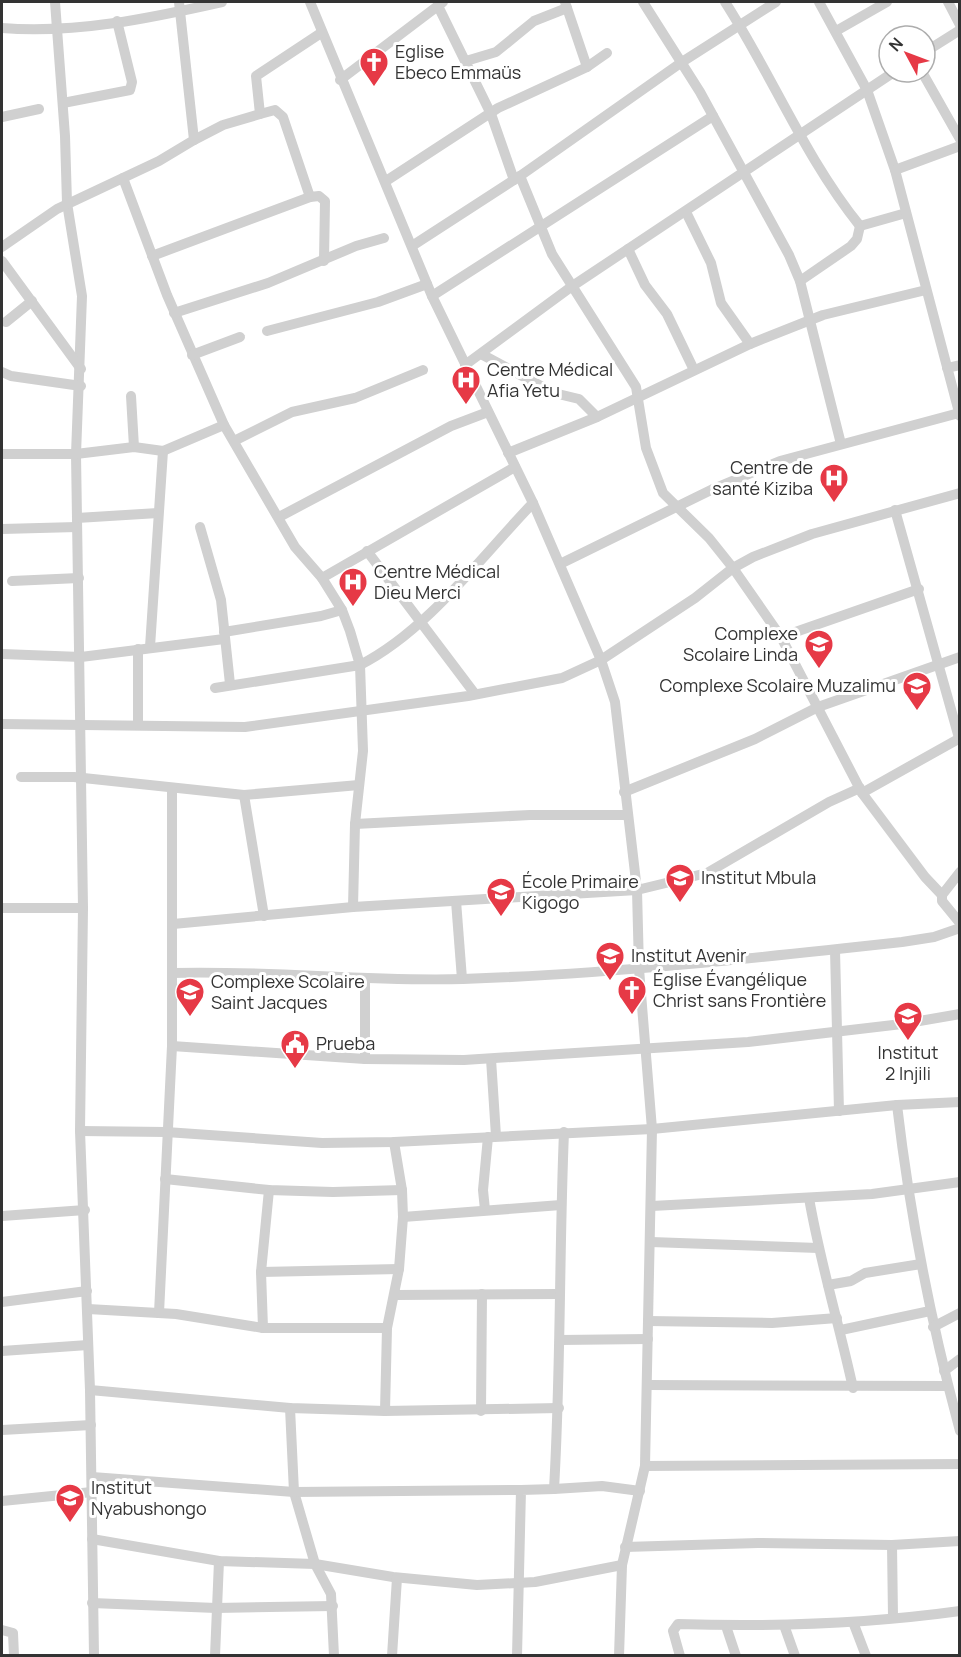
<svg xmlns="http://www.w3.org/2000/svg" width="961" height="1657" font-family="Manrope,sans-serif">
  <rect width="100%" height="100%" fill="#fff"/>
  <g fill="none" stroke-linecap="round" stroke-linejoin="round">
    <g stroke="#d0d0d0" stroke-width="10">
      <polyline points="55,2 65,136 67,203 82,296 76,454 83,908 80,1131 90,1390 94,1656"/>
      <polyline points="310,2 432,296 533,503 601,660 615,702 637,890 639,969 652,1129 645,1466 622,1565 619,1656"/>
      <polyline points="565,2 587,67"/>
      <polyline points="643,2 700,92 789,255 800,281 841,444"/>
      <path d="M 725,2 C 772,75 805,158 860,226 L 906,213"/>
      <polyline points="819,2 867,90 895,170 960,416"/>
      <polyline points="948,2 960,25"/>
      <polyline points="438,6 491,114 514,180"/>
      <path d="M 2,28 C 75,34 151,18 222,2"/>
      <polyline points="836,31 887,2"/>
      <polyline points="925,52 960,30"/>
      <polyline points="466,61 496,52 534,21 567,8"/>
      <polyline points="922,72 960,139"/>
      <polyline points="340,80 443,2"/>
      <polyline points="63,103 130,90 132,82 117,21"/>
      <polyline points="260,114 275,110 283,117 310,197 319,196 325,201 324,261"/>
      <polyline points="2,117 39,109"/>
      <polyline points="194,140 223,125 260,114 256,76 321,33"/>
      <polyline points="895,170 960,146"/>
      <polyline points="520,176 552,254 636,387 646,448 663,493 709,538 733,568 781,637 862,793 925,877 942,895 942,901 960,923"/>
      <polyline points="123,178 167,295 224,425 295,547 322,578 342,610 350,631 360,665 363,751 355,824 353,907"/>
      <polyline points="386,181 498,108 587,67 607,53"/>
      <polyline points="686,212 711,263 721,303 750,344"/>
      <polyline points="412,246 520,176 682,62 776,2"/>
      <polyline points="2,247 57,209 159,161 194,140 179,2"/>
      <polyline points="628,249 645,285 667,314 694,370"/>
      <polyline points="152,256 310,197"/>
      <polyline points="2,261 81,369"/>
      <polyline points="800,281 851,246 857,239 860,226"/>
      <polyline points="432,296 713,116"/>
      <polyline points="174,313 268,283 356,246 384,238"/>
      <polyline points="6,322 32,301"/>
      <polyline points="267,331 378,302 427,284"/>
      <polyline points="481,354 554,393 579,399 597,417"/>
      <polyline points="192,355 240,337"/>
      <polyline points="465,365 571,287 894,72"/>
      <polyline points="947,368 960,365"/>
      <polyline points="2,372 11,376 81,386"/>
      <polyline points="131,396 134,447"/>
      <polyline points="234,441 292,412 355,398 423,370"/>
      <polyline points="508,453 597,417 750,344 823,315 926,290"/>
      <polyline points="2,454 76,454 134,447 163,451 224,425"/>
      <polyline points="895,510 959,738"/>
      <polyline points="279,517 451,426 488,412"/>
      <polyline points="77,518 158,513"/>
      <polyline points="200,527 221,600 230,684"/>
      <polyline points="2,529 77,527"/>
      <polyline points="367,551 475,694"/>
      <polyline points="560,564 713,489 780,461 959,413"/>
      <polyline points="322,578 515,467"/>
      <polyline points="12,581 79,578"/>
      <polyline points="224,632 321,616 342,610"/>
      <polyline points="781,637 919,589"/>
      <polyline points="150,647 163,451"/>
      <polyline points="2,654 81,657 224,639"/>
      <path d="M 215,688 L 360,665 C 427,631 481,557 533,503"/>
      <polyline points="2,724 245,727 468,696 562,678 601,660 695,598 733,568 753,557 812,534 960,493"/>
      <polyline points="138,725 138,649"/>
      <polyline points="21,777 74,777 244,795 359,785"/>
      <polyline points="624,792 755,739 818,707 960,657"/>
      <polyline points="862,793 960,738"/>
      <polyline points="244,795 264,916"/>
      <polyline points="355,824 530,815 627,815"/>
      <polyline points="942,895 960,872"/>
      <polyline points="456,901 462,979"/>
      <polyline points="2,908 83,908"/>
      <polyline points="173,924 353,907 637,890 707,873 829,802 860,788"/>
      <polyline points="835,950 839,1111"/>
      <path d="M 172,973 C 269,970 366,982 463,979 C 610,974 756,958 902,942 L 934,937 L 960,928"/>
      <polyline points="365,978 365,1059"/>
      <polyline points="172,1046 365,1059 464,1060 748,1042 902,1024 960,1014"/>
      <polyline points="491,1059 496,1136"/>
      <path d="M 897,1105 C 910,1216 931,1323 960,1431"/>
      <polyline points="80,1131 166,1132 322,1143 394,1142 652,1129 897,1105 960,1102"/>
      <polyline points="165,1179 269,1190 333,1192 402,1190"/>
      <path d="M 809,1198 C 820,1262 839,1324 853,1388"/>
      <polyline points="652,1206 872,1194 960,1182"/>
      <polyline points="485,1210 483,1190 488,1137"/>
      <polyline points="2,1216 85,1210"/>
      <polyline points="403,1217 561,1205"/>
      <polyline points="651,1242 818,1248"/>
      <polyline points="261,1272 399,1269"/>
      <polyline points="828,1285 851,1281 865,1273 921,1264"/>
      <polyline points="395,1295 559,1294"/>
      <polyline points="2,1302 87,1291"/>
      <polyline points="88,1309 176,1314 263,1328 387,1328"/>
      <polyline points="159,1313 172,1046 172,788"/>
      <polyline points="648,1321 772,1323 837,1318"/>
      <polyline points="933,1327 960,1313"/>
      <polyline points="263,1328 261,1272 269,1190"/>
      <polyline points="841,1330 930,1311"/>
      <polyline points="560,1340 648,1339"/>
      <polyline points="2,1351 88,1345"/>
      <polyline points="944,1371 960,1359"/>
      <polyline points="648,1385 948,1386"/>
      <polyline points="90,1390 290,1408 385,1411 559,1408"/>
      <polyline points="290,1408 294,1492 315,1564 331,1594 334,1656"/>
      <polyline points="385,1411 387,1328 399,1269 403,1217 402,1190 394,1142"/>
      <polyline points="481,1411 482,1294"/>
      <polyline points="2,1430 91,1425"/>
      <polyline points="645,1466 960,1464"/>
      <polyline points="92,1477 294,1492 521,1490"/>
      <polyline points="554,1489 602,1486 640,1491"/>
      <polyline points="2,1501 92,1492"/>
      <polyline points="92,1539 219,1561 315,1564 393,1577 477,1585 535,1582 622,1565"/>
      <polyline points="892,1545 893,1617"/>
      <polyline points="625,1547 758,1543 892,1545 960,1541"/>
      <polyline points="92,1603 216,1608 333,1606"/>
      <polyline points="853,1622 866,1656"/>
      <polyline points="784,1625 795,1656"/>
      <polyline points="726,1626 736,1656"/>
      <polyline points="2,1630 13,1633 14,1656"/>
      <polyline points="215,1656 219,1561"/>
      <polyline points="392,1656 397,1578"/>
      <path d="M 517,1656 L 521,1490 L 554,1489 C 561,1370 559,1251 564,1132"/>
      <path d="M 680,1656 L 673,1631 L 678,1624 C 772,1627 866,1624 960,1611"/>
    </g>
  </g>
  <defs>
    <g id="church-pin" transform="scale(1.5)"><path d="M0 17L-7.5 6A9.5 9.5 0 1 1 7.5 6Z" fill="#e63946" stroke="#fff"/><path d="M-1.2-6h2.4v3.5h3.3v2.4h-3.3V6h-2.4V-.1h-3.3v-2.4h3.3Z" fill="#fff"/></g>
    <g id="hospital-pin" transform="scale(1.5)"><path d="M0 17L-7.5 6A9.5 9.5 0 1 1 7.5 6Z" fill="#e63946" stroke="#fff"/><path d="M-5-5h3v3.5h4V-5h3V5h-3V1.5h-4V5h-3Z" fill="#fff"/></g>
    <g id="school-pin" transform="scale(1.5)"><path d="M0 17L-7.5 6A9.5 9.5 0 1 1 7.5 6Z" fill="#e63946" stroke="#fff"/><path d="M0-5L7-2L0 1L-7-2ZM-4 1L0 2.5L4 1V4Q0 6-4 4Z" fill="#fff"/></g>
    <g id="civic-pin" transform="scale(1.5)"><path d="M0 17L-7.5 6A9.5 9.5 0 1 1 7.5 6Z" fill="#e63946" stroke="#fff"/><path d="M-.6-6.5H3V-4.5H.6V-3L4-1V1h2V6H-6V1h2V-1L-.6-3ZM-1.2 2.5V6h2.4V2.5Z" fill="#fff"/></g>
  </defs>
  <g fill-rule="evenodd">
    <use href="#church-pin" x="374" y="62"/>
    <use href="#hospital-pin" x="466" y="380"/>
    <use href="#hospital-pin" x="834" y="478"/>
    <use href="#hospital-pin" x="353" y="582"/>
    <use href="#school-pin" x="819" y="644"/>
    <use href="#school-pin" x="917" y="686"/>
    <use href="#school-pin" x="680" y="878"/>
    <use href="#school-pin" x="501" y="892"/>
    <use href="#school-pin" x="610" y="956"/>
    <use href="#church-pin" x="632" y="990"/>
    <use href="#school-pin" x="190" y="992"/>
    <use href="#school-pin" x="908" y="1016"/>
    <use href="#civic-pin" x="295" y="1044"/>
    <use href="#school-pin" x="70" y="1498"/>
  </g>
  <g text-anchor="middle" stroke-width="6" stroke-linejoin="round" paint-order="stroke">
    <g font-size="18" fill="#333" stroke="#fff" text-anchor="start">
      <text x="395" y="58">Eglise<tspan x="395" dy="21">Ebeco Emmaüs</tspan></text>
      <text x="487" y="376">Centre Médical<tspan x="487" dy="21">Afia Yetu</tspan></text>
      <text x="813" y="474" text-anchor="end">Centre de<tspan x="813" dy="21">santé Kiziba</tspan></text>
      <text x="374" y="578">Centre Médical<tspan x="374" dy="21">Dieu Merci</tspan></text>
      <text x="798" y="640" text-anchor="end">Complexe<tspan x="798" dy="21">Scolaire Linda</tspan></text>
      <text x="896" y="692" text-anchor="end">Complexe Scolaire Muzalimu</text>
      <text x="701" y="884">Institut Mbula</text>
      <text x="522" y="888">École Primaire<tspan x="522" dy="21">Kigogo</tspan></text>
      <text x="631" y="962">Institut Avenir</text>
      <text x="653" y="986">Église Évangélique<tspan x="653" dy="21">Christ sans Frontière</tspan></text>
      <text x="211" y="988">Complexe Scolaire<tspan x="211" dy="21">Saint Jacques</tspan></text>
      <text x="316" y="1050">Prueba</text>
      <text x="908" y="1059" text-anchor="middle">Institut<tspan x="908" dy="21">2 Injili</tspan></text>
      <text x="91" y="1494">Institut<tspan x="91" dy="21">Nyabushongo</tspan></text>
    </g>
  </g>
  <rect width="961" height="1657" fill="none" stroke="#333333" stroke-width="6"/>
  <g transform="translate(907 54) rotate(311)"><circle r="28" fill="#ffffff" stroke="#adadad" stroke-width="1.5"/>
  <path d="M0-4.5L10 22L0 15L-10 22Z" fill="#e63946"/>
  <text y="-9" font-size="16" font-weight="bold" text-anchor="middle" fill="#333333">N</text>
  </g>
</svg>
